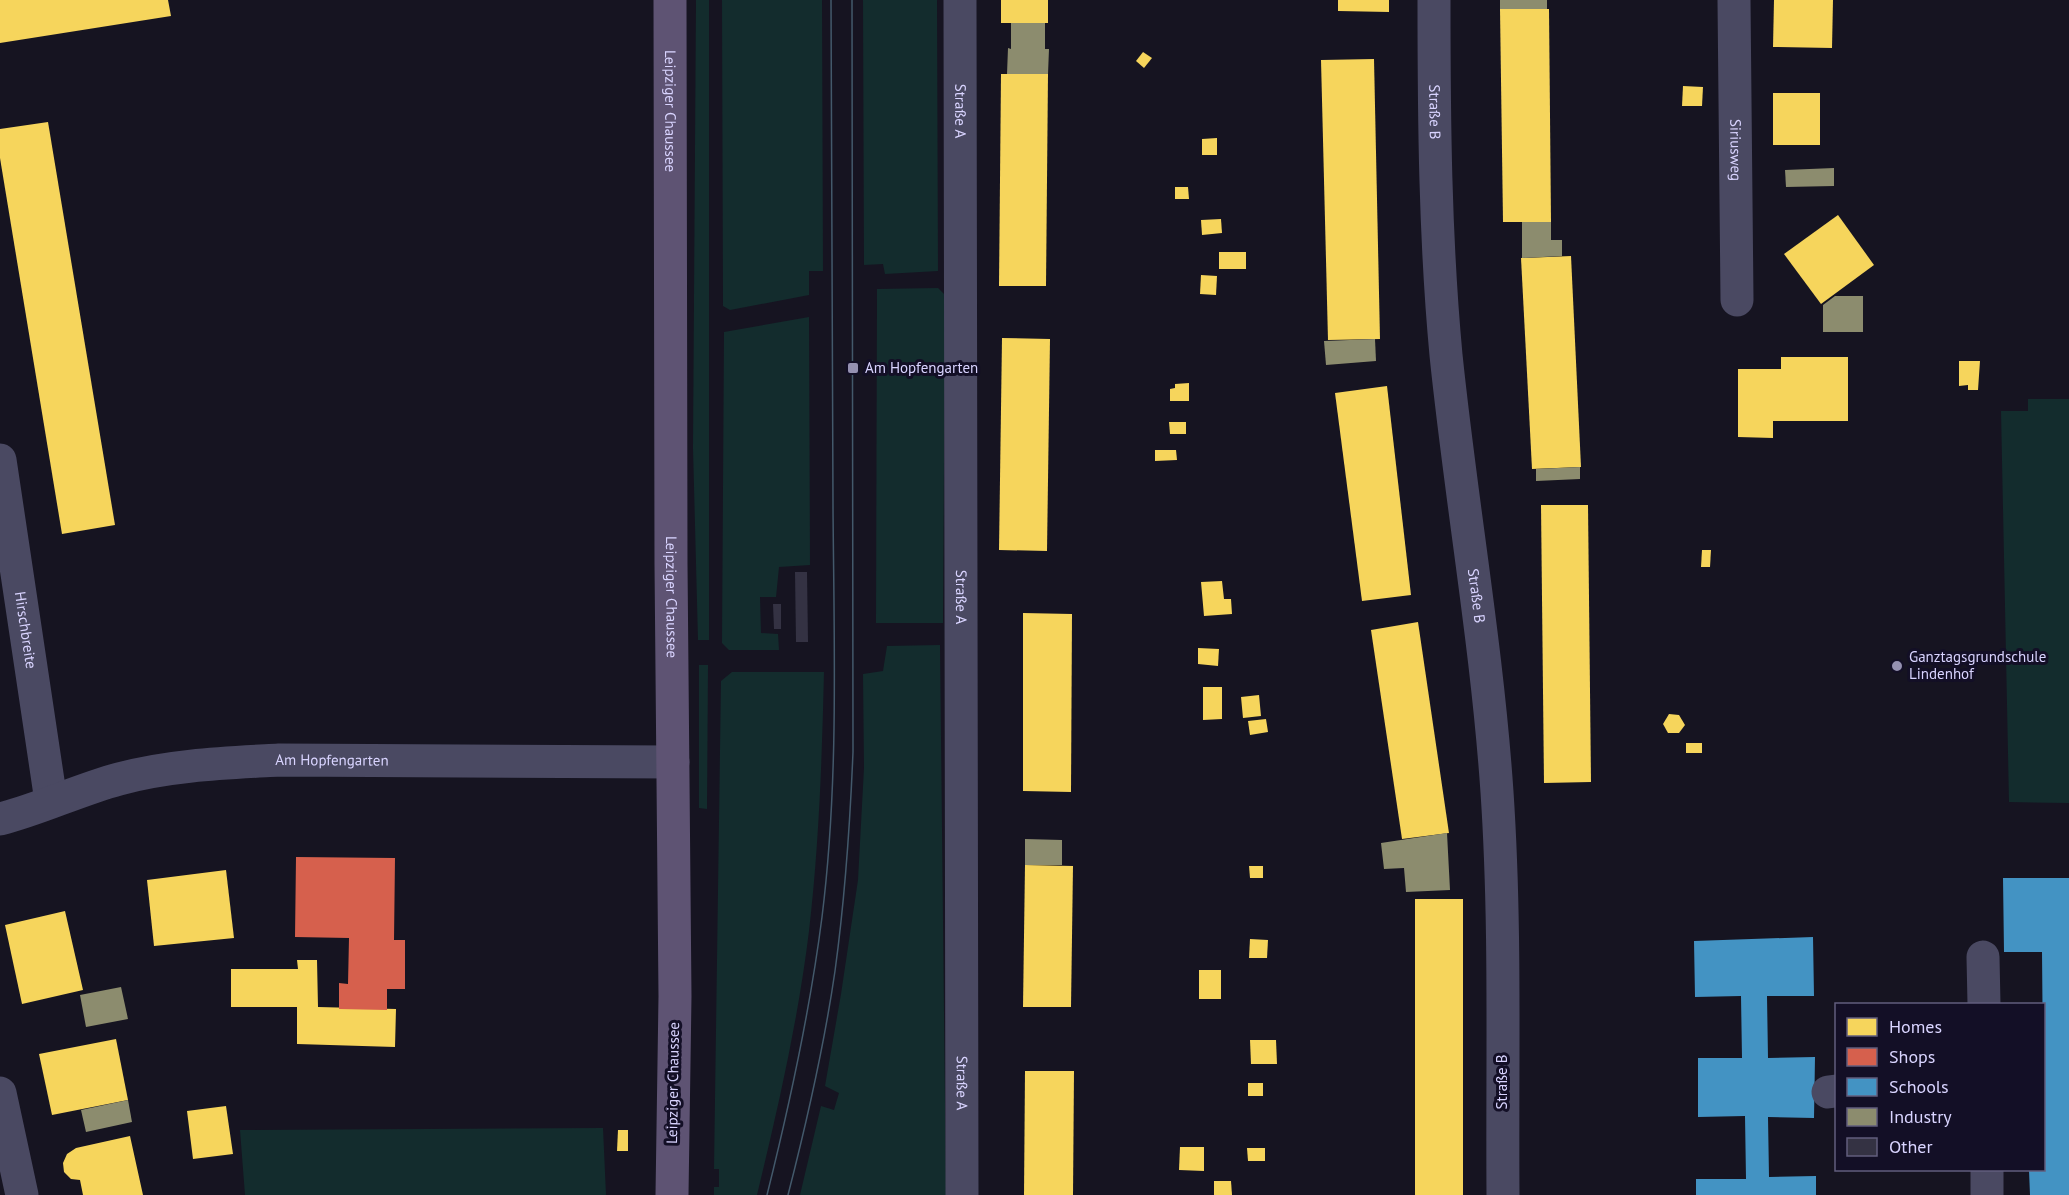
<svg xmlns="http://www.w3.org/2000/svg" width="2069" height="1195" font-family="'PT Sans',sans-serif">
  <rect width="100%" height="100%" fill="#161421"/>
  <g fill="#132c2d">
    <polygon points="696,0 709,0 709,640 698,640 693,448"/>
    <polygon points="722,0 822,0 823,271 809,271 809,295 730,310 723,306"/>
    <polygon points="863,0 937,0 938,271 885,274 883,264 864,265"/>
    <polygon points="938,288 945,295 943,623 876,623 877,289"/>
    <polygon points="809,317 810,565 779,567 776,597 760,597 761,633 778,634 779,650 729,650 722,643 724,332"/>
    <polygon points="2028,399 2069,399 2069,803 2009,802 2001,411 2028,411"/>
    <polygon points="940,645 946,1195 800,1195 821,1106 834,1110 839,1093 825,1086 841,994 858,880 864,768 863,674 883,671 887,646"/>
    <polygon points="699,665 708,665 707,809 699,808"/>
    <path d="M 732,672 L 824,672 C 822,759 819,845 809,931 C 798,1021 778,1108 757,1195 L 714,1195 L 714,1187 L 719,1187 L 719,1169 L 714,1169 L 721,681 Z"/>
    <polygon points="603,1128 606,1195 245,1195 240,1130"/>
  </g>
  <g fill="#f6d55c">
    <polygon points="0,0 168,0 171,16 0,43"/>
    <rect x="1001" y="0" width="47" height="23"/>
    <polygon points="1338,0 1389,0 1389,12 1338,11"/>
    <polygon points="1774,0 1833,0 1832,48 1773,47"/>
    <polygon points="1500,9 1549,9 1551,222 1503,222"/>
    <polygon points="1143,52 1152,58 1144,68 1136,61"/>
    <polygon points="1374,59 1380,339 1328,340 1321,60"/>
    <polygon points="1001,74 1048,74 1046,286 999,286"/>
    <polygon points="1683,86 1703,87 1702,106 1682,106"/>
    <rect x="1773" y="93" width="47" height="52"/>
    <polygon points="48,122 115,525 62,534 0,158 0,129"/>
    <polygon points="1217,138 1217,155 1202,155 1202,139"/>
    <polygon points="1175,187 1188,187 1189,199 1175,199"/>
    <polygon points="1838,215 1874,265 1821,304 1784,254"/>
    <polygon points="1221,219 1222,233 1202,235 1201,220"/>
    <rect x="1219" y="252" width="27" height="17"/>
    <polygon points="1571,256 1581,467 1532,469 1521,258"/>
    <polygon points="1201,275 1217,276 1216,295 1200,294"/>
    <polygon points="1002,338 1050,339 1047,551 999,550"/>
    <polygon points="1781,357 1848,357 1848,421 1773,421 1773,438 1738,437 1738,369 1781,369"/>
    <polygon points="1959,361 1980,361 1978,390 1968,390 1968,385 1959,386"/>
    <polygon points="1189,383 1189,401 1170,401 1170,389 1175,388 1175,384"/>
    <polygon points="1387,386 1411,595 1362,601 1335,393"/>
    <polygon points="1169,422 1186,422 1186,434 1170,434"/>
    <polygon points="1155,450 1176,450 1177,460 1155,461"/>
    <polygon points="1541,505 1588,505 1591,782 1544,783"/>
    <polygon points="1702,550 1711,550 1710,567 1701,567"/>
    <polygon points="1222,581 1224,599 1231,599 1232,614 1204,616 1201,582"/>
    <polygon points="1023,613 1072,614 1071,792 1023,791"/>
    <polygon points="1418,622 1449,833 1402,839 1371,630"/>
    <polygon points="1198,648 1219,649 1218,666 1198,664"/>
    <polygon points="1203,687 1222,687 1222,719 1203,720"/>
    <polygon points="1259,695 1261,716 1243,718 1241,697"/>
    <polygon points="1669,714 1679,715 1685,725 1679,733 1668,733 1663,724"/>
    <polygon points="1266,719 1268,732 1250,735 1248,721"/>
    <rect x="1686" y="743" width="16" height="10"/>
    <polygon points="1025,865 1073,866 1071,1007 1023,1007"/>
    <polygon points="1249,866 1263,866 1263,878 1250,878"/>
    <polygon points="226,870 234,938 154,946 147,880"/>
    <rect x="1415" y="899" width="48" height="296"/>
    <polygon points="65,911 83,990 22,1004 5,925"/>
    <polygon points="1250,939 1268,940 1267,958 1249,958"/>
    <polygon points="297,960 317,960 318,1007 396,1009 395,1047 297,1044 297,1007 231,1007 231,969 298,969"/>
    <rect x="1199" y="970" width="22" height="29"/>
    <polygon points="116,1039 128,1100 52,1115 39,1054"/>
    <polygon points="1250,1040 1276,1040 1277,1064 1251,1064"/>
    <polygon points="1025,1071 1074,1071 1073,1195 1024,1195"/>
    <rect x="1248" y="1083" width="15" height="13"/>
    <polygon points="226,1106 233,1154 193,1159 187,1111"/>
    <polygon points="618,1130 628,1130 628,1151 617,1151"/>
    <polygon points="130,1136 143,1195 83,1195 80,1180 71,1179 64,1172 63,1163 67,1154 76,1148"/>
    <polygon points="1180,1147 1204,1147 1204,1171 1179,1170"/>
    <polygon points="1247,1148 1265,1148 1265,1161 1248,1161"/>
    <polygon points="1214,1181 1231,1181 1232,1195 1214,1195"/>
  </g>
  <polygon fill="#d6604d" points="296,857 395,858 394,940 405,940 405,989 387,989 387,1010 339,1009 339,983 348,984 349,938 295,937"/>
  <g fill="#4393c3">
    <polygon points="2003,878 2069,878 2069,1195 2030,1195 2029,1170 2044,1170 2042,952 2004,952"/>
    <polygon points="1813,937 1814,996 1767,996 1768,1058 1815,1057 1814,1118 1768,1117 1769,1177 1816,1176 1816,1195 1696,1195 1696,1179 1746,1179 1745,1116 1698,1117 1698,1058 1742,1058 1741,996 1695,997 1694,941"/>
  </g>
  <g fill="#8c8c6e">
    <rect x="1500" y="0" width="47" height="9"/>
    <polygon points="1011,23 1045,23 1045,49 1049,49 1048,74 1007,74 1008,48 1011,49"/>
    <polygon points="1834,168 1834,186 1786,187 1785,170"/>
    <polygon points="1522,222 1551,222 1551,240 1562,240 1562,256 1522,258"/>
    <polygon points="1835,296 1863,296 1863,332 1823,332 1823,305"/>
    <polygon points="1375,339 1376,361 1326,365 1324,341"/>
    <polygon points="1580,467 1580,479 1536,481 1536,469"/>
    <polygon points="1447,833 1450,890 1406,892 1404,868 1384,869 1381,843"/>
    <polygon points="1025,839 1062,840 1062,865 1025,865"/>
    <polygon points="121,987 128,1019 86,1027 80,995"/>
    <polygon points="128,1100 132,1122 86,1132 81,1110"/>
  </g>
  <g fill="#343243">
    <polygon points="795,572 807,572 808,642 796,642"/>
    <polygon points="773,604 781,604 781,629 774,629"/>
  </g>
  <g fill="none" stroke-linecap="round" stroke-linejoin="round">
    <g stroke="#4a4962" stroke-width="33">
      <path id="s1" d="M 960,0 L 962,1195"/>
      <path id="s2" d="M 1434,0 C 1434,119 1435,237 1446,355 C 1461,501 1487,645 1497,792 C 1506,926 1502,1061 1503,1195"/>
      <path id="s3" d="M 1734,0 L 1737,300"/>
      <path id="s4" d="M 0,460 L 51,801"/>
      <path id="s5" d="M 0,819 C 40,809 78,790 119,779 C 170,765 226,763 279,760 L 673,762"/>
      <polyline points="1983,957 1984,1004"/>
      <polyline points="1828,1092 1836,1091"/>
      <polyline points="0,1093 22,1195"/>
      <polyline points="1987,1170 1987,1195"/>
    </g>
    <path stroke="#5e5373" stroke-width="33" id="s6" d="M 670,0 L 671,564 L 675,996 L 672,1195"/>
    <g stroke="#43596b" stroke-width="1.5">
      <path d="M 767,1195 C 790,1103 810,1011 822,917 C 839,781 834,643 833,507 C 832,338 831,169 831,0"/>
      <path d="M 788,1195 C 807,1121 824,1047 835,971 C 845,898 850,825 853,752 L 852,0"/>
    </g>
  </g>
  <g fill="#9591b1" stroke="#130f26" stroke-width="2">
    <rect x="847" y="362" width="12" height="12" rx="3"/>
    <circle cx="1897" cy="666" r="6"/>
  </g>
  <g text-anchor="middle" stroke-width="6" stroke-linejoin="round" paint-order="stroke">
    <g font-size="15" fill="#d9d4ff" stroke="#130f26">
      <text dy="5" stroke="none"><textPath href="#s6" startOffset="111">Leipziger Chaussee</textPath></text>
      <text dy="5" stroke="none"><textPath href="#s1" startOffset="111">Straße A</textPath></text>
      <text dy="5" stroke="none"><textPath href="#s2" startOffset="112">Straße B</textPath></text>
      <text dy="5" stroke="none"><textPath href="#s3" startOffset="150">Siriusweg</textPath></text>
      <text dy="5" stroke="none"><textPath href="#s2" startOffset="598">Straße B</textPath></text>
      <text dy="5" stroke="none"><textPath href="#s6" startOffset="597">Leipziger Chaussee</textPath></text>
      <text dy="5" stroke="none"><textPath href="#s1" startOffset="597">Straße A</textPath></text>
      <text dy="5" stroke="none"><textPath href="#s4" startOffset="172">Hirschbreite</textPath></text>
      <text dy="5" stroke="none"><textPath href="#s5" startOffset="340">Am Hopfengarten</textPath></text>
      <text transform="translate(1502 1082) rotate(-90)" y="5">Straße B</text>
      <text transform="translate(673 1083) rotate(-89)" y="5">Leipziger Chaussee</text>
      <text dy="5" stroke="none"><textPath href="#s1" startOffset="1083">Straße A</textPath></text>
    </g>
    <g font-size="15" fill="#d9d4ff" stroke="#130f26" text-anchor="start">
      <text x="865" y="373">Am Hopfengarten</text>
      <text x="1909" y="662">Ganztagsgrundschule<tspan x="1909" dy="17">Lindenhof</tspan></text>
    </g>
  </g>
  <rect x="1835" y="1003" width="210" height="168" fill="#130f26" stroke="#625e7d" stroke-width="1.5"/>
  <rect x="1847" y="1018" width="30" height="18" fill="#f6d55c" stroke="#625e7d" stroke-width="1.5"/>
  <text x="1889" y="1033" font-size="18" fill="#d9d4ff">Homes</text>
  <rect x="1847" y="1048" width="30" height="18" fill="#d6604d" stroke="#625e7d" stroke-width="1.5"/>
  <text x="1889" y="1063" font-size="18" fill="#d9d4ff">Shops</text>
  <rect x="1847" y="1078" width="30" height="18" fill="#4393c3" stroke="#625e7d" stroke-width="1.5"/>
  <text x="1889" y="1093" font-size="18" fill="#d9d4ff">Schools</text>
  <rect x="1847" y="1108" width="30" height="18" fill="#8c8c6e" stroke="#625e7d" stroke-width="1.5"/>
  <text x="1889" y="1123" font-size="18" fill="#d9d4ff">Industry</text>
  <rect x="1847" y="1138" width="30" height="18" fill="#343243" stroke="#625e7d" stroke-width="1.5"/>
  <text x="1889" y="1153" font-size="18" fill="#d9d4ff">Other</text>
</svg>
